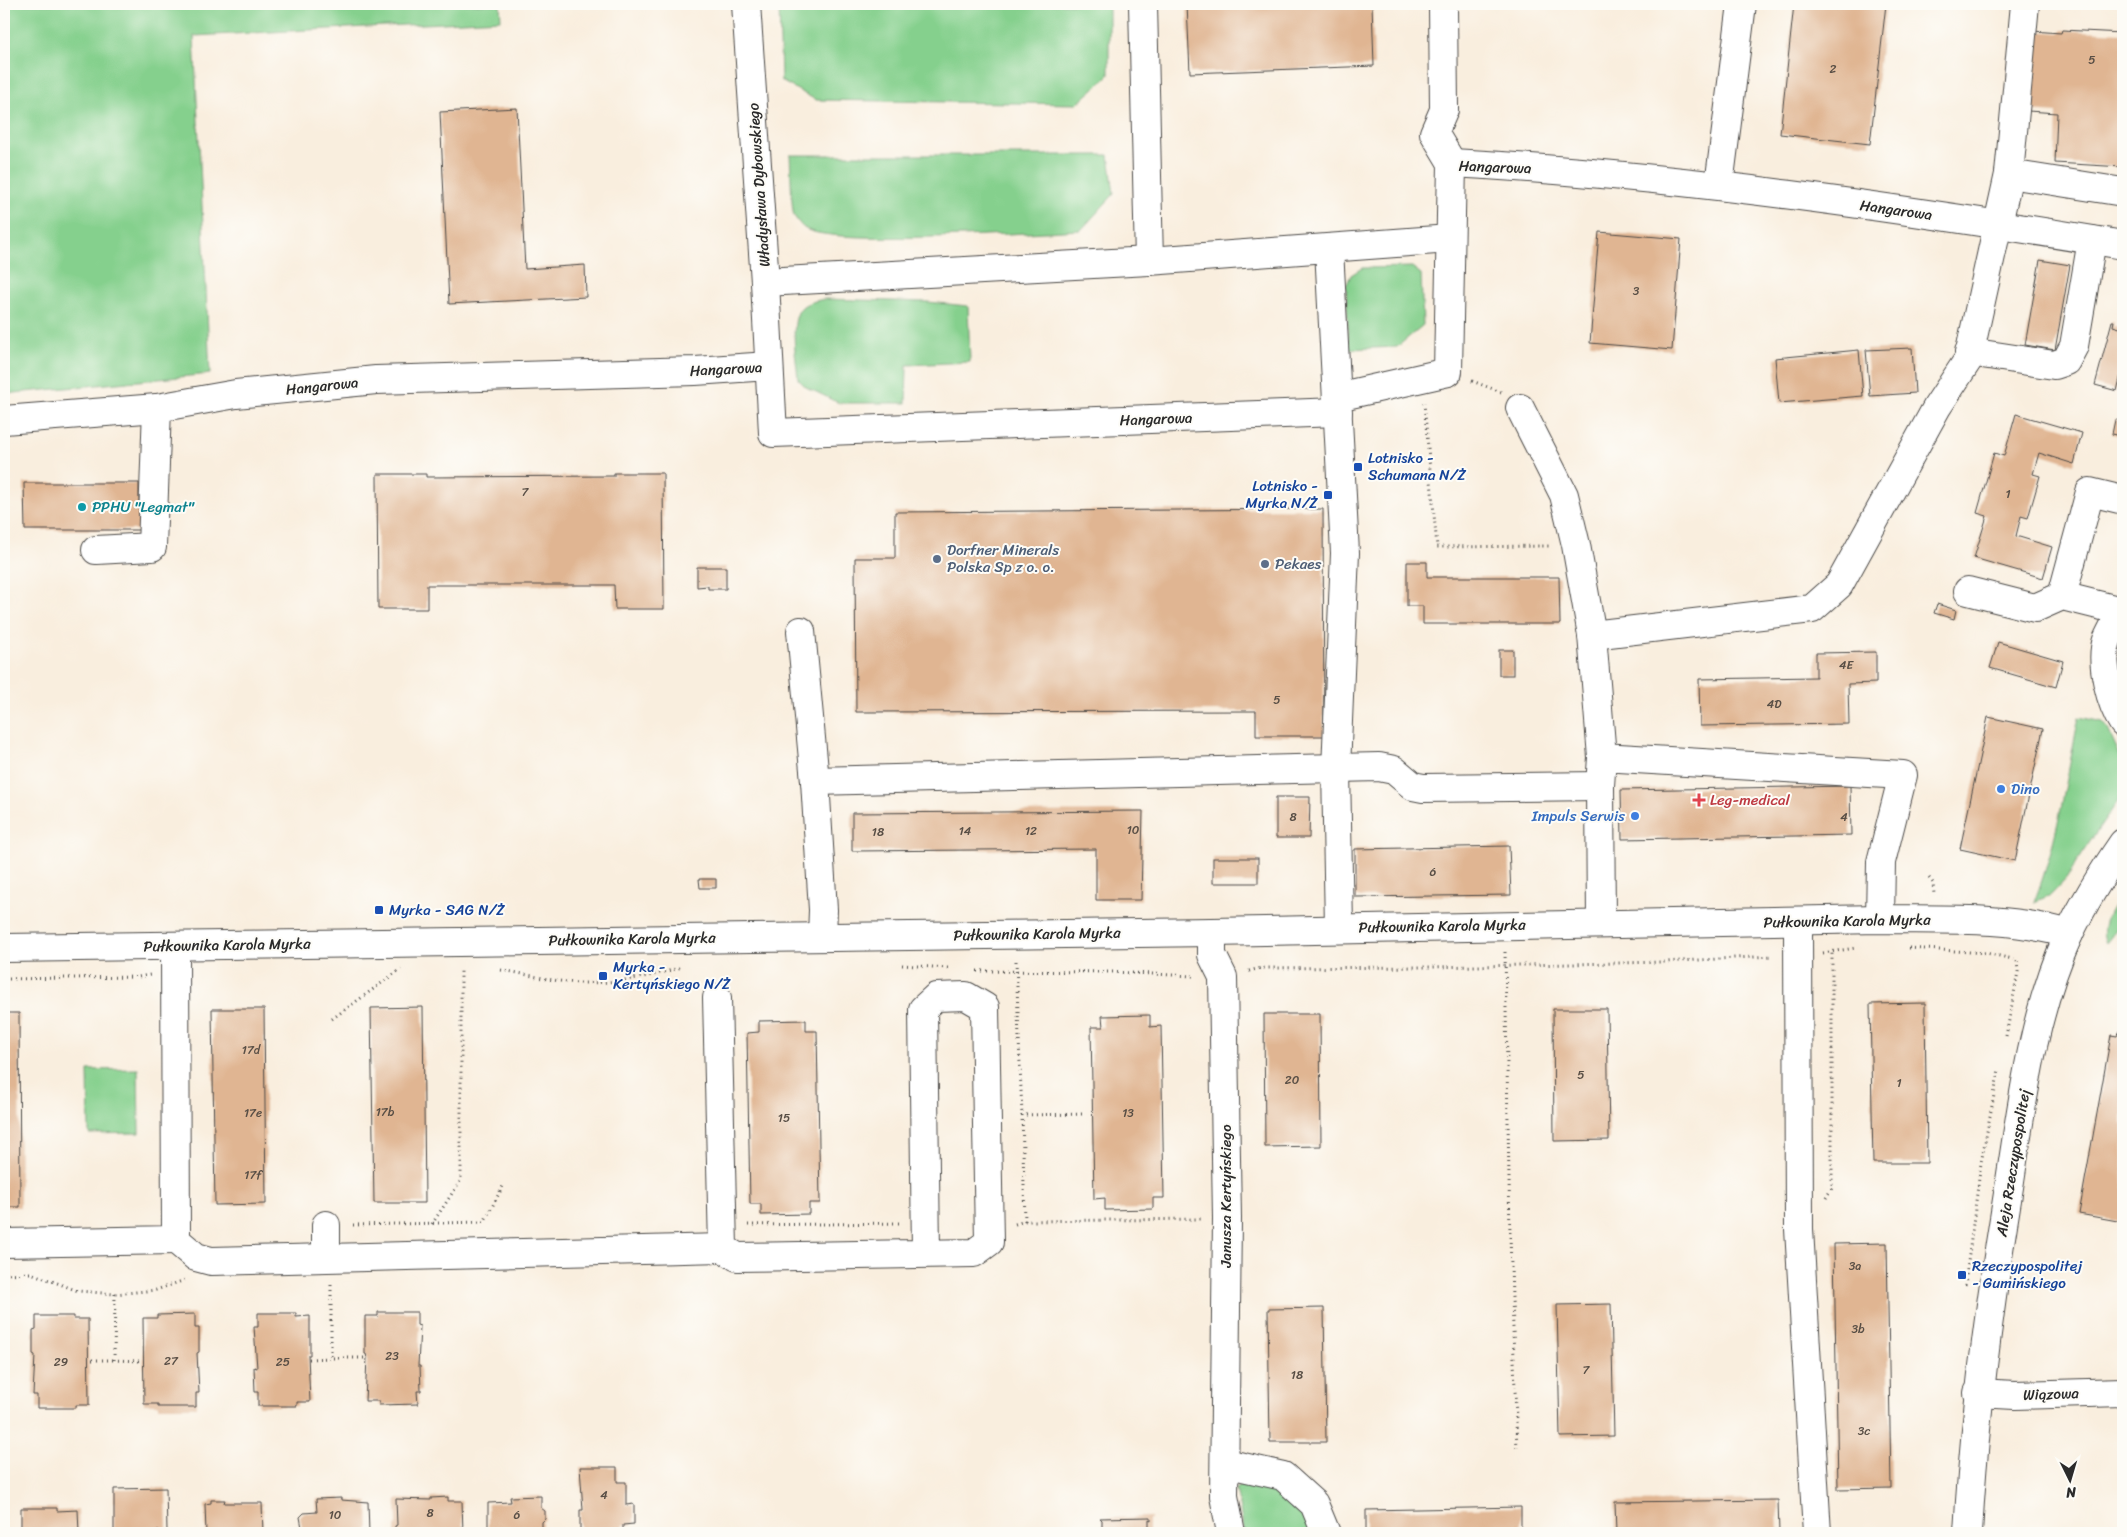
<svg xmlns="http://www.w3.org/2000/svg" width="2127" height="1537" font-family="Sriracha,sans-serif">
  <rect width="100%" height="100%" fill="#fdfcf7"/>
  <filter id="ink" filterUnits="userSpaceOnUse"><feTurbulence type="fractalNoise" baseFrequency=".02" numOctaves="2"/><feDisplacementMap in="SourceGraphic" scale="10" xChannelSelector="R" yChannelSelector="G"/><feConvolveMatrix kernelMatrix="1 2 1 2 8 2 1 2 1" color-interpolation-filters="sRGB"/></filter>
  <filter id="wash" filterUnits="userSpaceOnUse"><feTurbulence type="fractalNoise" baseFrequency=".0096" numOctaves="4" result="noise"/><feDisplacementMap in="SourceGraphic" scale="20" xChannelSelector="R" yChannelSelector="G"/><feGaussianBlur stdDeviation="1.12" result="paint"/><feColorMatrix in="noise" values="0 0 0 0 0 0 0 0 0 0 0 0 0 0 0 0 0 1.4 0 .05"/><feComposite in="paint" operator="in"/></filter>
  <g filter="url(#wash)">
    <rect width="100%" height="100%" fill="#f9eede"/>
    <g fill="#85d08d" stroke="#587e5c">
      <polygon points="4,4 500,4 501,20 194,36 210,374 4,394"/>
      <polygon points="779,4 1109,4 1109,75 1077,104 816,100 781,81"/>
      <path d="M 790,155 L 1109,155 L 1114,194 L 1081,230 C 1038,232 829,247 804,228 C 801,226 796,219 794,216 C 791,206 791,169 790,155 Z"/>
      <polygon points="1412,267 1421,274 1423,325 1397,347 1349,349 1346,286 1351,275 1362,268"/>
      <path d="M 824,299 L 928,302 L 968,306 L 970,362 L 907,365 L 906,403 L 839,403 L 806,387 L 798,379 C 797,363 788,319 802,307 C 808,302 816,301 824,299 Z"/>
      <path d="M 2079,717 L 2103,722 L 2107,727 L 2123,762 L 2123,794 L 2085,849 L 2068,877 L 2051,895 L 2034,902 C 2058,842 2066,779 2079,717 Z"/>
      <path d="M 2123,890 L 2123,922 L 2106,943 C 2097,924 2114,906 2123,890 Z"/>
      <polygon points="138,1069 139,1133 89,1134 88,1070"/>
      <path d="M 1256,1483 C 1285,1490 1305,1507 1316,1533 L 1247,1533 L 1244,1530 L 1236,1489 L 1242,1485 Z"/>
    </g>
    <g id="blocks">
      <g fill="#e0b592">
        <polygon points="1187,4 1372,4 1374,66 1190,73"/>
        <polygon points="1794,4 1886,4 1870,144 1780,134"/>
        <polygon points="2062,30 2123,33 2123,167 2055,163 2057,113 2028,111 2032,31 2061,33"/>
        <polygon points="517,108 525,269 585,265 586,297 449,304 440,112"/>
        <polygon points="1599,232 1681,239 1672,350 1590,343"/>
        <polygon points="2040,260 2070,265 2055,350 2025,345"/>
        <polygon points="2112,321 2114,321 2113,326 2123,329 2123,366 2117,391 2095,385"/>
        <polygon points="1912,348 1915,393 1870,396 1866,350"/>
        <polygon points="1859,350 1863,396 1779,403 1775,358"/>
        <polygon points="2016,414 2082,433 2074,464 2039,453 2033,474 2040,476 2028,518 2021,516 2016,536 2052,547 2043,578 1974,558 1987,516 1977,513 1994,453 2004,456"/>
        <polygon points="2115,420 2123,421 2122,436 2112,434"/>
        <polygon points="614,473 663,473 664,609 615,609 614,585 427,585 427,609 378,609 377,474 426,474 426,477 614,476"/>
        <polygon points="24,483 139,483 139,530 25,530"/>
        <polygon points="1323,509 1324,736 1256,736 1256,711 856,712 855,558 895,558 895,512"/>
        <polygon points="1407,562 1427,562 1427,577 1559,577 1560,624 1423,624 1423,606 1407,606"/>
        <polygon points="697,567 726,567 726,589 708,589 708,586 697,587"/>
        <polygon points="1937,604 1956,610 1954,619 1934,613"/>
        <polygon points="1998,642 2063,661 2056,687 1990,668"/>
        <rect x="1499" y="650" width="14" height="25"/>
        <polygon points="1876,652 1876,683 1848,684 1849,724 1700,726 1699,679 1816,677 1816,653"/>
        <polygon points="1988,717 2043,729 2015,861 1960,849"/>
        <polygon points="1850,786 1851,835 1622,839 1621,790"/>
        <polygon points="1276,797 1310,797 1309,838 1276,838"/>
        <polygon points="1143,811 1141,900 1096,900 1096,849 852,851 852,813"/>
        <polygon points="1509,846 1511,895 1355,897 1355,849"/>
        <rect x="1213" y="858" width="45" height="25"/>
        <polygon points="699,879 716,879 716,888 700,888"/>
        <polygon points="1925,1003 1927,1163 1873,1163 1870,1004"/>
        <polygon points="423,1007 425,1203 374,1203 371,1008"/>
        <polygon points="212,1009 264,1009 266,1204 215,1205"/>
        <polygon points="1553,1009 1607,1009 1609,1140 1554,1141"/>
        <polygon points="4,1013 19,1013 20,1207 4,1207"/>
        <polygon points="1264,1014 1320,1014 1321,1146 1265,1147"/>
        <polygon points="1150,1015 1150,1027 1161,1026 1164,1198 1153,1198 1153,1209 1105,1210 1105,1198 1094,1199 1091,1027 1103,1027 1102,1016"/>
        <polygon points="806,1020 806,1031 817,1031 820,1203 809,1203 809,1214 761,1215 761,1204 750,1204 747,1033 759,1032 759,1021"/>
        <polygon points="2123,1026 2123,1222 2079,1214 2111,1035 2117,1036"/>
        <polygon points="1887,1243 1891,1488 1838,1489 1834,1244"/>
        <polygon points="1611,1304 1614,1436 1560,1437 1557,1305"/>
        <polygon points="1324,1308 1326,1442 1270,1442 1268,1309"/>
        <polygon points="378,1312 417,1312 417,1325 420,1326 418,1366 420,1366 421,1391 417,1391 418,1404 379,1405 379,1401 365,1401 367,1358 366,1354 365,1354 365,1316 378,1316"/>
        <polygon points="258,1313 296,1313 296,1317 310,1316 310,1355 308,1355 310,1402 297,1402 297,1406 258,1406 258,1392 255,1392 254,1367 257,1368 254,1327 258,1327"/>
        <polygon points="195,1314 195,1328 199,1328 199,1352 197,1353 199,1393 196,1393 196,1407 158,1407 158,1404 144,1404 143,1318 157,1318 157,1315"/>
        <polygon points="36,1316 74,1316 74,1319 88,1319 89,1405 76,1405 76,1408 37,1408 37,1395 33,1395 35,1355 33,1354 33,1330 36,1329"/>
        <polygon points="580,1467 617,1467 617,1482 626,1482 626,1505 634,1504 634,1524 623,1525 623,1530 605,1530 605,1533 580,1533 580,1510 583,1510"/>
        <polygon points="166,1488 167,1531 154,1531 154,1533 114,1532 114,1489"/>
        <polygon points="541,1496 541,1508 545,1511 545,1519 542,1522 542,1533 488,1533 488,1503 511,1502 510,1497"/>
        <polygon points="448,1497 448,1501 462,1501 463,1533 395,1533 395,1526 397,1525 396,1499 431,1500 431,1498"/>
        <polygon points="341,1498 341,1500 368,1502 369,1533 303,1533 300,1517 304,1513 317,1512 316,1499"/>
        <polygon points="211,1500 225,1500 224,1503 262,1503 263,1533 206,1533 205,1504 211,1503"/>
        <polygon points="1778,1500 1779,1533 1616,1533 1615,1502"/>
        <polygon points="1521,1507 1521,1533 1366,1533 1366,1510"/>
        <polygon points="21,1508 57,1508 57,1511 78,1510 79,1533 21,1533"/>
        <polygon points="1151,1517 1151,1520 1149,1519 1149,1533 1102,1533 1102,1520 1100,1518"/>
      </g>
    </g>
  </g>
  <g filter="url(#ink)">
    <use href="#blocks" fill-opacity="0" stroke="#4a4846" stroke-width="1"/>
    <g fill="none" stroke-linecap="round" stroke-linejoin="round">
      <g stroke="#4a4846" stroke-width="30">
        <g id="minor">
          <polyline points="746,4 765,282 773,433 1338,412"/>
          <polyline points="1143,4 1149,261"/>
          <polyline points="1443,4 1444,110 1434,133 1452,163"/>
          <path d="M 1452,163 C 1677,175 1901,208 2123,245"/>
          <polyline points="2009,174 2123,192"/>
          <polyline points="1719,185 1742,4"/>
          <polyline points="1329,249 1345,553 1336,769 1339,928"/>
          <polyline points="765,282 1149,261 1450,239"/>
          <polyline points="1969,352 2054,365 2066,361 2074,346 2092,240"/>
          <polyline points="1337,397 1448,372 1452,163"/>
          <polyline points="1520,408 1564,495 1576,545 1592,635 1602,757 1600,786 1601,924"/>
          <polyline points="4,420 157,408 236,394 376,380 695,371 769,366"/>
          <polyline points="96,550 152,547 157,408"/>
          <polyline points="1968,591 2035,608 2062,596 2122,611"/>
          <polyline points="2062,596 2090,492 2123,500"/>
          <path d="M 2123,608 C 2118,619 2112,629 2107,640 C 2099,662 2111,705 2123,723"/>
          <polyline points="801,631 815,781 823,910 822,936"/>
          <polyline points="1592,635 1812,609 1839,585 1937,407 1968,360 2009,174 2025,4"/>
          <polyline points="1602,757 1903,775 1881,862 1880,919"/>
          <polyline points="815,781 1379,767 1394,770 1413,786 1423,788 1600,786"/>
          <polyline points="1798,922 1799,1229 1817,1533"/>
          <polyline points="1212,932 1212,955 1223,977 1227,1218 1224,1496 1231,1533"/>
          <path d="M 4,948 L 1212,932 L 1880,919 C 1943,920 2008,916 2069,934"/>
          <polyline points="717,998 723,1248 737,1257 974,1253 989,1242 985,1007 966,996 936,997 923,1009 926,1253"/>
          <polyline points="176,1240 196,1257 211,1261 723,1248"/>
          <polyline points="4,1243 176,1240 175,946"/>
          <polyline points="326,1257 326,1225"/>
          <polyline points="1978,1393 2015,1395 2123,1392"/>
          <polyline points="1225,1463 1283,1476 1314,1504 1326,1533"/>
          <path d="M 1968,1533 C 1974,1423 1988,1315 2006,1206 C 2021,1115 2030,1019 2069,934 C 2084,902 2103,872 2123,843"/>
        </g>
      </g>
      <g stroke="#4a4846" stroke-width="3" stroke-dasharray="1 4" stroke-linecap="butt">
        <polyline points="1472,381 1501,392"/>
        <polyline points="1424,403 1437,547 1550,546"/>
        <polyline points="1929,878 1933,883 1934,894"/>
        <polyline points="1909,948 1986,953 2017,960 2018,972 2006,1036"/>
        <polyline points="1505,952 1510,1235 1517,1451"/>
        <polyline points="1823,953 1856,948"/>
        <polyline points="1016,961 1022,1115"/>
        <polyline points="902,965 948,968"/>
        <path d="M 501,970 C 528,974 557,983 584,983 C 617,983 650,977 682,967"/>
        <polyline points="977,971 1112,972 1193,976"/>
        <polyline points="1249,971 1261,968 1430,967 1663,962 1772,956"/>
        <polyline points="4,979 138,977 150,975"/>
        <polyline points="332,1019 401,969"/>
        <polyline points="1826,1198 1832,1188 1832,952"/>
        <polyline points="1025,1221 1022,1115 1085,1114"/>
        <polyline points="432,1224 461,1180 461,968"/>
        <polyline points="1015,1224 1025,1221 1201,1219"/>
        <polyline points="353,1225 484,1222 503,1186"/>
        <polyline points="748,1225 900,1223"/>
        <polyline points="4,1274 31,1273 78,1291 115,1294 156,1290 185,1280"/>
        <polyline points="331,1285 331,1358 367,1358"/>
        <polyline points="1965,1285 1981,1163 1999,1069"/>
        <polyline points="115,1294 114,1360 139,1361"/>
        <polyline points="309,1359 331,1358"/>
        <polyline points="92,1360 114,1360"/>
      </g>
      <use href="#minor" stroke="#fff" stroke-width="28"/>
    </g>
  </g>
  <g fill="#1a4fb4" stroke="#fdfcf7" stroke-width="2">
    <rect x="1353" y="462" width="10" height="10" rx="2.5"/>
    <rect x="1323" y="490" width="10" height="10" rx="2.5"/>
    <rect x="374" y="905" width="10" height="10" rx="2.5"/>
    <rect x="598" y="971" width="10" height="10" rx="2.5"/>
    <rect x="1957" y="1270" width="10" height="10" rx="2.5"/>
  </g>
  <circle fill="#0f9aa8" stroke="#fdfcf7" stroke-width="2" cx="82" cy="507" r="5"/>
  <g fill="#5c6f8a" stroke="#fdfcf7" stroke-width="2">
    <circle cx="937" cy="559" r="5"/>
    <circle cx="1265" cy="564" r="5"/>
  </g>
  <g fill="#3f7fe0" stroke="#fdfcf7" stroke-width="2">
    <circle cx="2001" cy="789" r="5"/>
    <circle cx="1635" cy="816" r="5"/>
  </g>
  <path fill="#e0444e" stroke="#fdfcf7" stroke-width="2" d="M1696.5 792.5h5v5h5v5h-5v5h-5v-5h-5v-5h5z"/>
  <g text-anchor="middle" stroke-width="4" stroke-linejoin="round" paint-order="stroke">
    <g font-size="12" fill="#584e45">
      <text x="2092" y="64">5</text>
      <text x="1833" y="73">2</text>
      <text x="1636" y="295">3</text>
      <text x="525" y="496">7</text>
      <text x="2008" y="498">1</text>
      <text x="1846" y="669">4E</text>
      <text x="1277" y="704">5</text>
      <text x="1774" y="708">4D</text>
      <text x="1293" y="821">8</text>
      <text x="1844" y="821">4</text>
      <text x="1133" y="834">10</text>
      <text x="965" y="835">14</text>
      <text x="1031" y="835">12</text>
      <text x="878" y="836">18</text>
      <text x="1433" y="876">6</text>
      <text x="251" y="1054">17d</text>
      <text x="1581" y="1079">5</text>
      <text x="1292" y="1084">20</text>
      <text x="1899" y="1087">1</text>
      <text x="385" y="1116">17b</text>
      <text x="253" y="1117">17e</text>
      <text x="1128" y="1117">13</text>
      <text x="784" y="1122">15</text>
      <text x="253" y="1179">17f</text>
      <text x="1855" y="1270">3a</text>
      <text x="1858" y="1333">3b</text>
      <text x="392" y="1360">23</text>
      <text x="171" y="1365">27</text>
      <text x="61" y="1366">29</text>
      <text x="283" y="1366">25</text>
      <text x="1586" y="1374">7</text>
      <text x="1297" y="1379">18</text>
      <text x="1864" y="1435">3c</text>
      <text x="604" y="1499">4</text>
      <text x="430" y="1517">8</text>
      <text x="335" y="1519">10</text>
      <text x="517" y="1519">6</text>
    </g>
    <g font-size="15" fill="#2b2b2b" stroke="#fdfcf7">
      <text transform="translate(1495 167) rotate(2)" y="5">Hangarowa</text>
      <text transform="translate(759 185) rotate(-94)" y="5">Władysława Dybowskiego</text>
      <text transform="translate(1896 210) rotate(8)" y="5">Hangarowa</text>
      <text transform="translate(726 369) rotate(-3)" y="5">Hangarowa</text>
      <text transform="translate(322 386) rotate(-6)" y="5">Hangarowa</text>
      <text transform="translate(1156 419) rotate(-2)" y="5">Hangarowa</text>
      <text transform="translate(1847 921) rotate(-1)" y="5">Pułkownika Karola Myrka</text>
      <text transform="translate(1442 926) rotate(-1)" y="5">Pułkownika Karola Myrka</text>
      <text transform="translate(1037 934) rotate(-1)" y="5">Pułkownika Karola Myrka</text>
      <text transform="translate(632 939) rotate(-1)" y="5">Pułkownika Karola Myrka</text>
      <text transform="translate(227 945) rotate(-1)" y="5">Pułkownika Karola Myrka</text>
      <text transform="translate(2013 1163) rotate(-81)" y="5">Aleja Rzeczypospolitej</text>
      <text transform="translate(1226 1196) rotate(-90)" y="5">Janusza Kertyńskiego</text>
      <text transform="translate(2051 1394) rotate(-2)" y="5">Wiązowa</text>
    </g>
    <g font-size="15" fill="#164399" stroke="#fdfcf7" text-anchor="start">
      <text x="1368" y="463">Lotnisko -<tspan x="1368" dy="17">Schumana N/Ż</tspan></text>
      <text x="1318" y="491" text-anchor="end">Lotnisko -<tspan x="1318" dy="17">Myrka N/Ż</tspan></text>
      <text x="389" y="915">Myrka - SAG N/Ż</text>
      <text x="613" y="972">Myrka -<tspan x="613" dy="17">Kertyńskiego N/Ż</tspan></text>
      <text x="1972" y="1271">Rzeczypospolitej<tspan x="1972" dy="17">- Gumińskiego</tspan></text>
    </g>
    <g font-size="15" fill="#0d838f" stroke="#fdfcf7" text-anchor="start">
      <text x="92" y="512">PPHU "Legmat"</text>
    </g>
    <g font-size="15" fill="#4e5e75" stroke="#fdfcf7" text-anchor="start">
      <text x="947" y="555">Dorfner Minerals<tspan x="947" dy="17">Polska Sp z o. o.</tspan></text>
      <text x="1275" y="569">Pekaes</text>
    </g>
    <g font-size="15" fill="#366cbe" stroke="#fdfcf7" text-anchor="start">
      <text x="2011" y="794">Dino</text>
      <text x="1625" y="821" text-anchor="end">Impuls Serwis</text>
    </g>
    <g font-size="15" fill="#be3a42" stroke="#fdfcf7" text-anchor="start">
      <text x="1710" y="805">Leg-medical</text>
    </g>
  </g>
  <rect width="2127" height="1537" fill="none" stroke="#fdfcf7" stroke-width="20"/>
  <g transform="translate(2070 1480) rotate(175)" stroke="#fdfcf7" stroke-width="4" paint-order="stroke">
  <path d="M0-4L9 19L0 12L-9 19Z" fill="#2b2b2b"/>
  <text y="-8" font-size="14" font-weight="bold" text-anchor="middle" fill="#2b2b2b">N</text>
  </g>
</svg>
